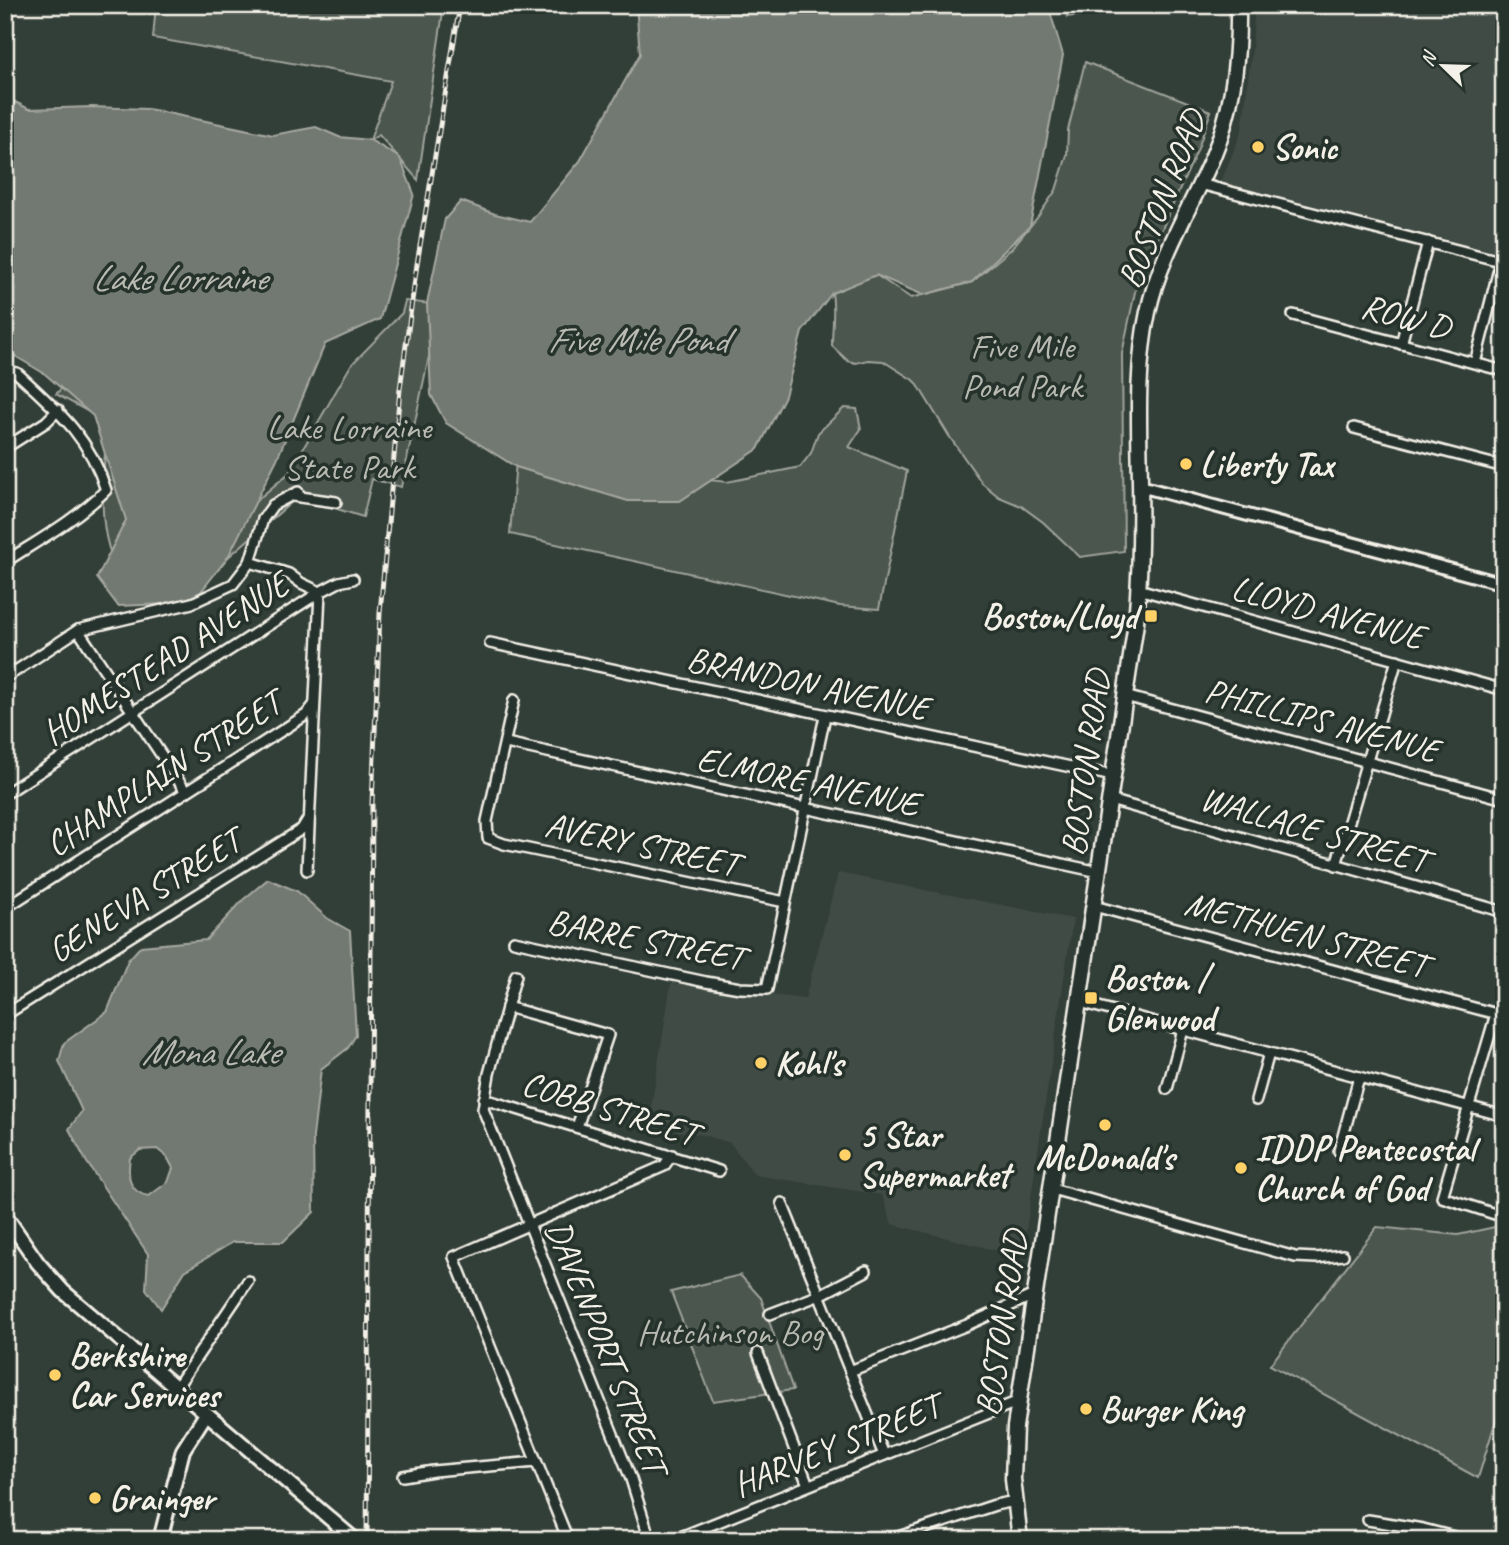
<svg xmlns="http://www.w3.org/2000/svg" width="1509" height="1545" font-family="Caveat,sans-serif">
  <rect width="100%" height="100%" fill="#323e38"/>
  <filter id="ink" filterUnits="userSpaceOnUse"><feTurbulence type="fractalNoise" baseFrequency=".0143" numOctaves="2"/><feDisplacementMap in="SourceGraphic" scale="14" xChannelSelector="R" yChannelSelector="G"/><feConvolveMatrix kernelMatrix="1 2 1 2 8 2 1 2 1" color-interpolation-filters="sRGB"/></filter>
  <g filter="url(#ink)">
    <g fill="#404b44">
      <polygon points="1255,5 1504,5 1504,254 1221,182 1242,130 1252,48"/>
      <polygon points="838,873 1073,919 1022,1257 892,1224 882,1195 755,1175 730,1143 704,1135 648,1127 671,983 805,999"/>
    </g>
    <g fill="#4c564f" stroke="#a0a49c" stroke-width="2">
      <polygon points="156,5 444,5 418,180 379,135 370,140 391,81 153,38"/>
      <polygon points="1064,5 1156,5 1067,17"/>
      <path d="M 1085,62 L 1211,111 L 1197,151 L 1136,287 L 1122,354 L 1124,551 L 1080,557 L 1043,522 L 1021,506 L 999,497 L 982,483 L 949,436 L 916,382 L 883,361 L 868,360 L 856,363 L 848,361 L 832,346 C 832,327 835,311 832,293 L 849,282 L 876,275 L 911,298 L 972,282 L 1011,249 L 1037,218 L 1056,190 L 1067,155 L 1068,130 Z"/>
      <path d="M 405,301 L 440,305 L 401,487 L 372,479 L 363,517 L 318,503 L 301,494 L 166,611 C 154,601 138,592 127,581 C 92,543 104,473 107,427 L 89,412 L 56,394 L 74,375 L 105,392 L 127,411 L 127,520 L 137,565 L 160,582 L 289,473 L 351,365 L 402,313 Z"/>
      <polygon points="521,400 682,477 727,482 800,467 811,453 818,433 844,408 857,409 861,429 849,447 907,471 879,609 840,606 510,534"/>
      <polygon points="1504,1225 1504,1394 1478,1478 1270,1365 1377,1227 1458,1235"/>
      <polygon points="740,1275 761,1298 793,1390 713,1401 671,1292"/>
    </g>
    <g fill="#727972" stroke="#a6a9a1" stroke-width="2" fill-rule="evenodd">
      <polygon points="636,5 1048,5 1063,55 1030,226 972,282 923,295 876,275 832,293 802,332 785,396 758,449 680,501 628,501 516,467 446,423 431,395 427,303 445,219 461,201 495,214 530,222 580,161 640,54"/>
      <polygon points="5,97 29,109 92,107 148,109 273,135 316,127 339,137 370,140 400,158 414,194 380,319 325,344 277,459 228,557 192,603 118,606 97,578 126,520 93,416 45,374 5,350"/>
      <path d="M 268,879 L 297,891 L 327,918 L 350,931 L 356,1035 L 348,1048 L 321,1069 L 313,1137 L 314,1212 L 283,1242 L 233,1242 L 185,1271 L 161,1309 L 146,1289 L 148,1254 L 86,1161 L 69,1129 L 82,1111 L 59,1061 L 64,1043 L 107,1012 L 128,960 L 141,946 L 206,940 L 244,899 ZM 157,1149 L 167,1157 L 173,1168 L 168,1182 L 149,1196 C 129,1193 127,1177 130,1158 L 140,1150 Z"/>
    </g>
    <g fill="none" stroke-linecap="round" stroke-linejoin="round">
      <g stroke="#f4f1e8" stroke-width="14">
        <g id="minor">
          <polyline points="1200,184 1504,262"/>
          <polyline points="1293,315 1504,371"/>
          <polyline points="1401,344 1428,242"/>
          <polyline points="1475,363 1501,261"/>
          <path d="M 5,370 L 17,373 C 57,410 89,436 106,490 C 77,519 39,540 5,562"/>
          <polyline points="1354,428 1504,467"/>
          <polyline points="5,448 46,422 58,410"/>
          <polyline points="293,496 336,502"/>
          <polyline points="250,562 289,574 301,583 320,592 307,870"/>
          <polyline points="1138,589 1504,690"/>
          <polyline points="78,630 186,792"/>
          <polyline points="490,643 1113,776"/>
          <polyline points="5,678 78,630 192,603 233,584 250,562 263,519 273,505 298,492"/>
          <polyline points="1125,696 1504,799"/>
          <polyline points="514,700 487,821 488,838 504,844 785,902"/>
          <polyline points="506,743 1099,872"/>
          <polyline points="5,794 320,592 339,582 353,579"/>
          <polyline points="1110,800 1504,912"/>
          <polyline points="1336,865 1397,660"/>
          <polyline points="1094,906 1504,1016"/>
          <polyline points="5,908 306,715 314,705"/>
          <polyline points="514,941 706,982 740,988 767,989 825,716"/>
          <polyline points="516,975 489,1074 483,1109 631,1479 650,1540"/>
          <polyline points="1080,1002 1504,1116"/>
          <polyline points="507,1007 608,1035 577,1127"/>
          <polyline points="1496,1014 1442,1197 1504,1217"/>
          <polyline points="5,1015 302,829 308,819"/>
          <polyline points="1167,1089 1183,1030"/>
          <polyline points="484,1099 719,1171"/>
          <polyline points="1256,1100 1269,1053"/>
          <polyline points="1339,1151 1359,1077"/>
          <polyline points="1052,1189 1295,1257 1316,1258 1343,1255"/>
          <polyline points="782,1203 884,1455"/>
          <polyline points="770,1314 820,1295 866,1271"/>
          <polyline points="758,1353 808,1485"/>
          <polyline points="850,1371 967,1325 1036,1294"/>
          <polyline points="176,1388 248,1281"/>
          <polyline points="403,1476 433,1471 536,1462"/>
          <polyline points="1368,1520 1423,1529 1466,1540"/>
          <polyline points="568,1540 454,1257 664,1166 672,1155"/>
          <polyline points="673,1540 1019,1401"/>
          <polyline points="889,1540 995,1505 1015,1501"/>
        </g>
      </g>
      <g stroke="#f4f1e8" stroke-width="16">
        <polyline id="tertiary" points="1140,486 1504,584"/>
      </g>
      <g stroke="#f4f1e8" stroke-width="18">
        <g id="secondary">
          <polyline points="5,1215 38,1263 63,1291 355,1540"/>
          <polyline points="160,1540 183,1450 206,1414"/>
        </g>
      </g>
      <g stroke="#f4f1e8" stroke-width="19">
        <path id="primary" d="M 1020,1540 L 1013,1479 L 1015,1427 L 1136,623 C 1140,576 1141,528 1140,481 C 1139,424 1136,367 1148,312 C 1160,255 1191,208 1213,156 C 1233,109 1239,56 1238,5"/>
      </g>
      <use href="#minor" stroke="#26332d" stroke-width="9"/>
      <use href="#tertiary" stroke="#26332d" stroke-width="10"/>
      <use href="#secondary" stroke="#26332d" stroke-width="12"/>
      <use href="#primary" stroke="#26332d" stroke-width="14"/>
      <g stroke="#f4f1e8" stroke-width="5">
        <polyline id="rail" points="367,1540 372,803 380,613 400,389 417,264 460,5"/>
      </g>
      <use href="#rail" stroke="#26332d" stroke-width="2.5" stroke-dasharray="8" stroke-linecap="butt"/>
    </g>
  </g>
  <g fill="#ffd166" stroke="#26332d" stroke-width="2.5">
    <circle cx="1258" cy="147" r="7"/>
    <circle cx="1186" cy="464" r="7"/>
    <rect x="1144" y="609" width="14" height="14" rx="3.5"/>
    <rect x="1084" y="991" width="14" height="14" rx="3.5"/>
    <circle cx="761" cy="1063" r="7"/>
    <circle cx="1105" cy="1125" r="7"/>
    <circle cx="845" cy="1155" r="7"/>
    <circle cx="1241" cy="1168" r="7"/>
    <circle cx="55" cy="1375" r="7"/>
    <circle cx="1086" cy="1409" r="7"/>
    <circle cx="95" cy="1498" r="7"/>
  </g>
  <g text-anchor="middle" stroke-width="7" stroke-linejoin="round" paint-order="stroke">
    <g font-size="35" font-weight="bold" fill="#f4f1e8" stroke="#26332d" text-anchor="start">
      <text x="1272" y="159">Sonic</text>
      <text x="1200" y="476">Liberty Tax</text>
      <text x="1137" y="628" text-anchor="end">Boston/Lloyd</text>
      <text x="1105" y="990">Boston /<tspan x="1105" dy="40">Glenwood</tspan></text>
      <text x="775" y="1075">Kohl's</text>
      <text x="859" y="1147">5 Star<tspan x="859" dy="40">Supermarket</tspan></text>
      <text x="1255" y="1160">IDDP Pentecostal<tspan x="1255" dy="40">Church of God</tspan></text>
      <text x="1105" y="1169" text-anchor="middle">McDonald's</text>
      <text x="69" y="1367">Berkshire<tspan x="69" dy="40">Car Services</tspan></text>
      <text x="1100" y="1421">Burger King</text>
      <text x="109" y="1510">Grainger</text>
    </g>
    <g font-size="35" fill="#f4f1e8" stroke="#26332d">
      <text transform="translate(1161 199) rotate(-69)" y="12">BOSTON ROAD</text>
      <text transform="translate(1406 316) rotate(15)" y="12">ROW D</text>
      <text transform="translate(1328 612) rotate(15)" y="12">LLOYD AVENUE</text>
      <text transform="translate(165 658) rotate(-33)" y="12">HOMESTEAD AVENUE</text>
      <text transform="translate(808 683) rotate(12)" y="12">BRANDON AVENUE</text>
      <text transform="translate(1322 720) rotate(15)" y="12">PHILLIPS AVENUE</text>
      <text transform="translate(1085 763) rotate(-82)" y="12">BOSTON ROAD</text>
      <text transform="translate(163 773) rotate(-33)" y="12">CHAMPLAIN STREET</text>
      <text transform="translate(808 781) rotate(12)" y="12">ELMORE AVENUE</text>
      <text transform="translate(1314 829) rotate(16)" y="12">WALLACE STREET</text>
      <text transform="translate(642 844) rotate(12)" y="12">AVERY STREET</text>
      <text transform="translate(144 895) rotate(-32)" y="12">GENEVA STREET</text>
      <text transform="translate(1306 934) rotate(15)" y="12">METHUEN STREET</text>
      <text transform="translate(646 939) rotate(11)" y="12">BARRE STREET</text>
      <text transform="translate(610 1108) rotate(17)" y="12">COBB STREET</text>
      <text transform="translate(1001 1323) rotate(-81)" y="12">BOSTON ROAD</text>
      <text transform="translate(607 1347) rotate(68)" y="12">DAVENPORT STREET</text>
      <text transform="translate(836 1445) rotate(-22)" y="12">HARVEY STREET</text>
    </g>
    <g font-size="35" fill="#b9bbb2" stroke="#26332d">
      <text x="1022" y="358">Five Mile<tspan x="1022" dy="40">Pond Park</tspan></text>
      <text x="349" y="439">Lake Lorraine<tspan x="349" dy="40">State Park</tspan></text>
      <text x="730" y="1344">Hutchinson Bog</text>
    </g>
    <g font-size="37" font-style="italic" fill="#babbb3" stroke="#26332d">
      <text x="179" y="290">Lake Lorraine</text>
      <text x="637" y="352">Five Mile Pond</text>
      <text x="210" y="1064">Mona Lake</text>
    </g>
  </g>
  <rect width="1509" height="1545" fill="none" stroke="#26332d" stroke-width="28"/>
  <rect x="14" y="14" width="1481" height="1517" fill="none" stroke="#f4f1e8" stroke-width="2.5" filter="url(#ink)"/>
  <g transform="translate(1443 66) rotate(293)" stroke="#26332d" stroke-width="5" paint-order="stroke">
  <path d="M0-5L12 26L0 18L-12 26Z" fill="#f4f1e8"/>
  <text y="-10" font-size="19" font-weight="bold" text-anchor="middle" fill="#f4f1e8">N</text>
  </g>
</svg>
